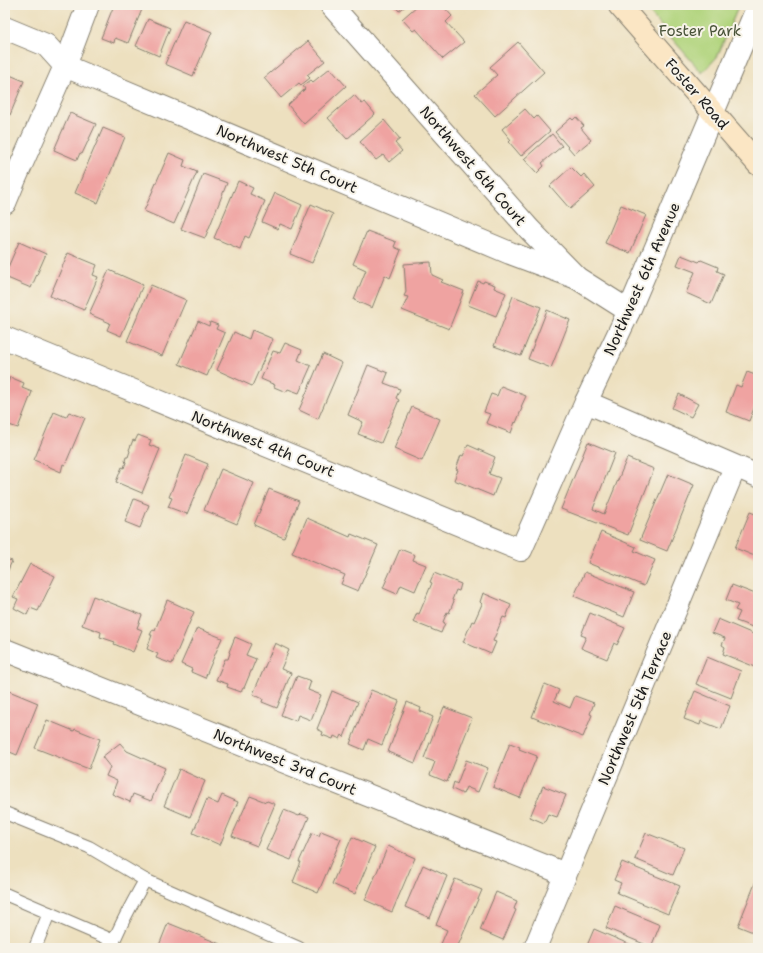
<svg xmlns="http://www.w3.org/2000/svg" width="763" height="953" font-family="'Shantell Sans',sans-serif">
  <rect width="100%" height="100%" fill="#f7f3e8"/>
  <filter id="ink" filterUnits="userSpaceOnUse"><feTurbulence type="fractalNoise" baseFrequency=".025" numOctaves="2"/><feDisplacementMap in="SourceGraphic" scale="8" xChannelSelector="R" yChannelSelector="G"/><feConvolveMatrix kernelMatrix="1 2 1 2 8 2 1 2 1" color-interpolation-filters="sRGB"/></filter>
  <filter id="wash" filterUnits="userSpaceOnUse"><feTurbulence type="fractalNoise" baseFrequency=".012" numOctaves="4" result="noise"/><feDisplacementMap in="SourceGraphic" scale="16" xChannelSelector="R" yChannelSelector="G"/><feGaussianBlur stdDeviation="0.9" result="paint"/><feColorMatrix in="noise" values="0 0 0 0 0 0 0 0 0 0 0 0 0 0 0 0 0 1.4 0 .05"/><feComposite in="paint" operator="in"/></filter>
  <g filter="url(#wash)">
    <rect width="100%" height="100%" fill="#ede0bf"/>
    <polygon fill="#b1d47d" stroke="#66784c" points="643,5 739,5 717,57 702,73"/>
    <g id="blocks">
      <g fill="#efa3a1">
        <polygon points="114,5 138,5 143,7 128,43 115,38 114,43 101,38"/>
        <polygon points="394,5 407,5 399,11"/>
        <polygon points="418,5 442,5 452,16 446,22 464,42 443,59 416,29 413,31 402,19"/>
        <polygon points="148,19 170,28 159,56 136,46"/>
        <polygon points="184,20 212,32 193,76 165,64"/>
        <polygon points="308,41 325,61 307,75 310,78 301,85 299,83 281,98 264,78"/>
        <polygon points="518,42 544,72 495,116 475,94 497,75 490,67"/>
        <polygon points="330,68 346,86 304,124 288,105 305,89 303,86 311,80 313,82"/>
        <polygon points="5,73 24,81 10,115 5,113"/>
        <polygon points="354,95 362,104 365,102 375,114 347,139 328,118"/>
        <polygon points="525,109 534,119 537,116 550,131 521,156 509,142 511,140 502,129"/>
        <polygon points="70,113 96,124 82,154 80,153 77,160 54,150"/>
        <polygon points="576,117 584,126 581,128 591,140 574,154 555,132 571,118 573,120"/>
        <polygon points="384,120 400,139 395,143 402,151 389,162 383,155 376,160 360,142"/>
        <polygon points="103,128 125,137 98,203 75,193"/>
        <polygon points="552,134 562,146 542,163 544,166 537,173 524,159"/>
        <polygon points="169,153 185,160 183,166 197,172 174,224 144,211"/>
        <polygon points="571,167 581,177 584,174 595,187 570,209 550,186"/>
        <polygon points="203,174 227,183 205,238 181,229"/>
        <polygon points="238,181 253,188 250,194 265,201 249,238 245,236 240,249 214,238"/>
        <polygon points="275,193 302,205 292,229 280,224 278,229 262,222"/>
        <polygon points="311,204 333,214 312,263 290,254"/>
        <polygon points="621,205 646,215 630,253 605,243"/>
        <polygon points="367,231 396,242 394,247 401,250 390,278 385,275 372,308 354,300 366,270 353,264"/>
        <polygon points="19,242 46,254 31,288 5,277 5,274"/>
        <polygon points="68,253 97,265 93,275 98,277 84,310 50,296"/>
        <polygon points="681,255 699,262 701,260 718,267 717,271 724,274 711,304 686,293 695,272 677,265"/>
        <polygon points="431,262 432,275 443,280 441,282 464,291 449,329 402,310 408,297 404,296 406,292 404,264"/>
        <polygon points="109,270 143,285 121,336 107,330 110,323 89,314"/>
        <polygon points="478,281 483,283 484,281 495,285 494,288 506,293 496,316 468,305"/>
        <polygon points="151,285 186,300 162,356 127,341"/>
        <polygon points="513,296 541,307 521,356 494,346"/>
        <polygon points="547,310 570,320 551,368 528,359"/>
        <polygon points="198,321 209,326 210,322 218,325 216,329 225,333 207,376 179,364"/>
        <polygon points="252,330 273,339 252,386 217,370 234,332 249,339"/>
        <polygon points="285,343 302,350 298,360 311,366 299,393 288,389 286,392 274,387 275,385 261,379 273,351 280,353"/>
        <polygon points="323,354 342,363 318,419 299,410"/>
        <polygon points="368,365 388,373 384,383 400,389 396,398 399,400 381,443 358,434 363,422 348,415"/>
        <polygon points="747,372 758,376 758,385 755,392 758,393 758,398 749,421 726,412 736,385 741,387"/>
        <polygon points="10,377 24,383 22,388 32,392 18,428 9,425 5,436 5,385 6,382 8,383"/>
        <polygon points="501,386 526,396 521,407 522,408 516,423 515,422 511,433 486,423 490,414 484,412 491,394 497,396"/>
        <polygon points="679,394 698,404 691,417 672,408"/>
        <polygon points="412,407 440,419 422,461 394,449"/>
        <polygon points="54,412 66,417 69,412 85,418 65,465 63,464 61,472 34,460"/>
        <polygon points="138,435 151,440 149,445 160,449 142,493 116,482 122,467 124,468 126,462 125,461 126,457 128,457 130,451 129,450 133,440 135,441"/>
        <polygon points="588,442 615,453 593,509 604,514 627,458 654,469 628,535 561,509"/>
        <polygon points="468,445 495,457 489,474 500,478 493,496 454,480 458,470 456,469 461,455 463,456"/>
        <polygon points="186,455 208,464 187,514 168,507 172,498 169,497"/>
        <polygon points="221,469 254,483 237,524 204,510"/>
        <polygon points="668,474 694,485 667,551 640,540"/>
        <polygon points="269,489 299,501 284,538 254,525"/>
        <polygon points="134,499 149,505 140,528 125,522"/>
        <polygon points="750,512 758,515 758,563 755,562 757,557 735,548"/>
        <polygon points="307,518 350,537 351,534 378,545 358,591 341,584 345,575 292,553"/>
        <polygon points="601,532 636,547 634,551 655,560 644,586 588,563"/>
        <polygon points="400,549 415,555 413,560 426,565 415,591 401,585 397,594 383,588"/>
        <polygon points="5,559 12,561 5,577"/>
        <polygon points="30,564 55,576 38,611 30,608 27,615 14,608 18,599 13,597"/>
        <polygon points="585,572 634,592 624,617 574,596"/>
        <polygon points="434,573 461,584 459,591 456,590 452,600 454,601 449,613 447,612 443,622 445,623 441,633 413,622 417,613 419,614 432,583 430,582"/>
        <polygon points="732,585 758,595 758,629 736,621 740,612 735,610 738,605 726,600"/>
        <polygon points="483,593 511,605 506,618 503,617 493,641 496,642 491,654 463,642 472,621 474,622 482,604 480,602"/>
        <polygon points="93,596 142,615 137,628 142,630 133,652 114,644 115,642 100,637 101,632 82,625"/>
        <polygon points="167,600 194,612 172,664 156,658 158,654 147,649 152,635 150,635 153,629 155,630"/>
        <polygon points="590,613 625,628 617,645 614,643 607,659 581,648 586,637 581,635"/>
        <polygon points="718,619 758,636 758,668 723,654 725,647 722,645 725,638 712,633"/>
        <polygon points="197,628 222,638 205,678 191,672 192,669 181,664"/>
        <polygon points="235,637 251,644 246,655 256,659 244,688 243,688 241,692 227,687 228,684 216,680 225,659 228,659 230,653 229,652"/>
        <polygon points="275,643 289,650 281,669 291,673 277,708 262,702 263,699 253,694"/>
        <polygon points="707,657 741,671 731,698 696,684"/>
        <polygon points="297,676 311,681 308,690 321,695 311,720 298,715 296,721 281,715"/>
        <polygon points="545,684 559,690 554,701 570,708 575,696 594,703 590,714 592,715 583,737 532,717"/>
        <polygon points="371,690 399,701 382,745 368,739 364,750 350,744"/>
        <polygon points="9,691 38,703 17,755 5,750 5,702"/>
        <polygon points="332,691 358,702 344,737 342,735 340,739 334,736 333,739 322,735 323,732 317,729"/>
        <polygon points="695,691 730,706 721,729 701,721 700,725 684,719"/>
        <polygon points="407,702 421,708 420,711 433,717 415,763 388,752"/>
        <polygon points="444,707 472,718 447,782 430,775 435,762 424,758"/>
        <polygon points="47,720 74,731 75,729 100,739 89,769 35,748"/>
        <polygon points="120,743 127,751 165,768 151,801 133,794 130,802 112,794 117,781 106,776 110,767 102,757"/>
        <polygon points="510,743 520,747 519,749 537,756 520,798 493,787"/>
        <polygon points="466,760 488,768 478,792 466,787 463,794 452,789 454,782 457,784"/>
        <polygon points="179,769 205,781 190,817 164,806"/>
        <polygon points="543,786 566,795 557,817 548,814 544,823 530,817"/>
        <polygon points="222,795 238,802 220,845 193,833 207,799 218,804"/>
        <polygon points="250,796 266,802 267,801 275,804 257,846 232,836"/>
        <polygon points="284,810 299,816 301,814 309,817 291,860 266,850"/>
        <polygon points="321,831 341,839 318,893 293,882 301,862 299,862 312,833 319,836"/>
        <polygon points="646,833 684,848 673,875 635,859"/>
        <polygon points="352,837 375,847 355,894 332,884"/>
        <polygon points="388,846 415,858 392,912 365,900"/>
        <polygon points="622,862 680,886 668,914 617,893 621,883 614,880"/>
        <polygon points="423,865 447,876 430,918 405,907"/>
        <polygon points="758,876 758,934 738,926"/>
        <polygon points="455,879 482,890 457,948 450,948 441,944 447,930 436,925"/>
        <polygon points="496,892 517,901 514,909 516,910 503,940 480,930"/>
        <polygon points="615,906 660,925 651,947 606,928"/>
        <polygon points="168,923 230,948 158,948"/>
        <polygon points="594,929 638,948 586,948"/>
      </g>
    </g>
  </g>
  <g filter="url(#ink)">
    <use href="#blocks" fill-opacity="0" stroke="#847e6e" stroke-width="1"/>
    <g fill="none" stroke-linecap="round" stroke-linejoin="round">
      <g stroke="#847e6e" stroke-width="14">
        <g id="lane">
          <polyline points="5,813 89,847 145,880 299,948"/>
          <polyline points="5,894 114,941"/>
          <polyline points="35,948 49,913"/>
          <path d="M 111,948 C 120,924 133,902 145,880"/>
        </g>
      </g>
      <g stroke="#847e6e" stroke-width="24">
        <g id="street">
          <polyline points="331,5 530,230 577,278 629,311"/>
          <polyline points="5,28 46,45 65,66 510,253 577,278"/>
          <polyline points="5,203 15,179 65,66 88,5"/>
          <polyline points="5,338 521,550 586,402 629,311 758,6"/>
          <polyline points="586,402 758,476"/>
          <polyline points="5,650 565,874"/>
          <polyline points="535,948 735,467"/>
        </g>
      </g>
      <g stroke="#847e6e" stroke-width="24">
        <polyline id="secondary" points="619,5 758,164"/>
      </g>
      <use href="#lane" stroke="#fff" stroke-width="12"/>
      <use href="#street" stroke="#fff" stroke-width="22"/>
      <use href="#secondary" stroke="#fbe6c4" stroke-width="22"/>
    </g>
  </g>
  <g text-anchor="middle" stroke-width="4" stroke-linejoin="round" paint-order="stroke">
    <g font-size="15" fill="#495339" stroke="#f7f3e8">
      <text x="700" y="36">Foster Park</text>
    </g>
    <g font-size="15" fill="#1c1c1c" stroke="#f7f3e8">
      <text transform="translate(697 94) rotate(49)" y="5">Foster Road</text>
      <text transform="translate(287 159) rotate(23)" y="5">Northwest 5th Court</text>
      <text transform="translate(473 166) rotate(49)" y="5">Northwest 6th Court</text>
      <text transform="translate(642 279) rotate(-66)" y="5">Northwest 6th Avenue</text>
      <text transform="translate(263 444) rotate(22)" y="5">Northwest 4th Court</text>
      <text transform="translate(635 708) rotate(-67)" y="5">Northwest 5th Terrace</text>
      <text transform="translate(285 762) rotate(22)" y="5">Northwest 3rd Court</text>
    </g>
  </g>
  <rect width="763" height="953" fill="none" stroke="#f7f3e8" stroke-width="20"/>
</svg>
